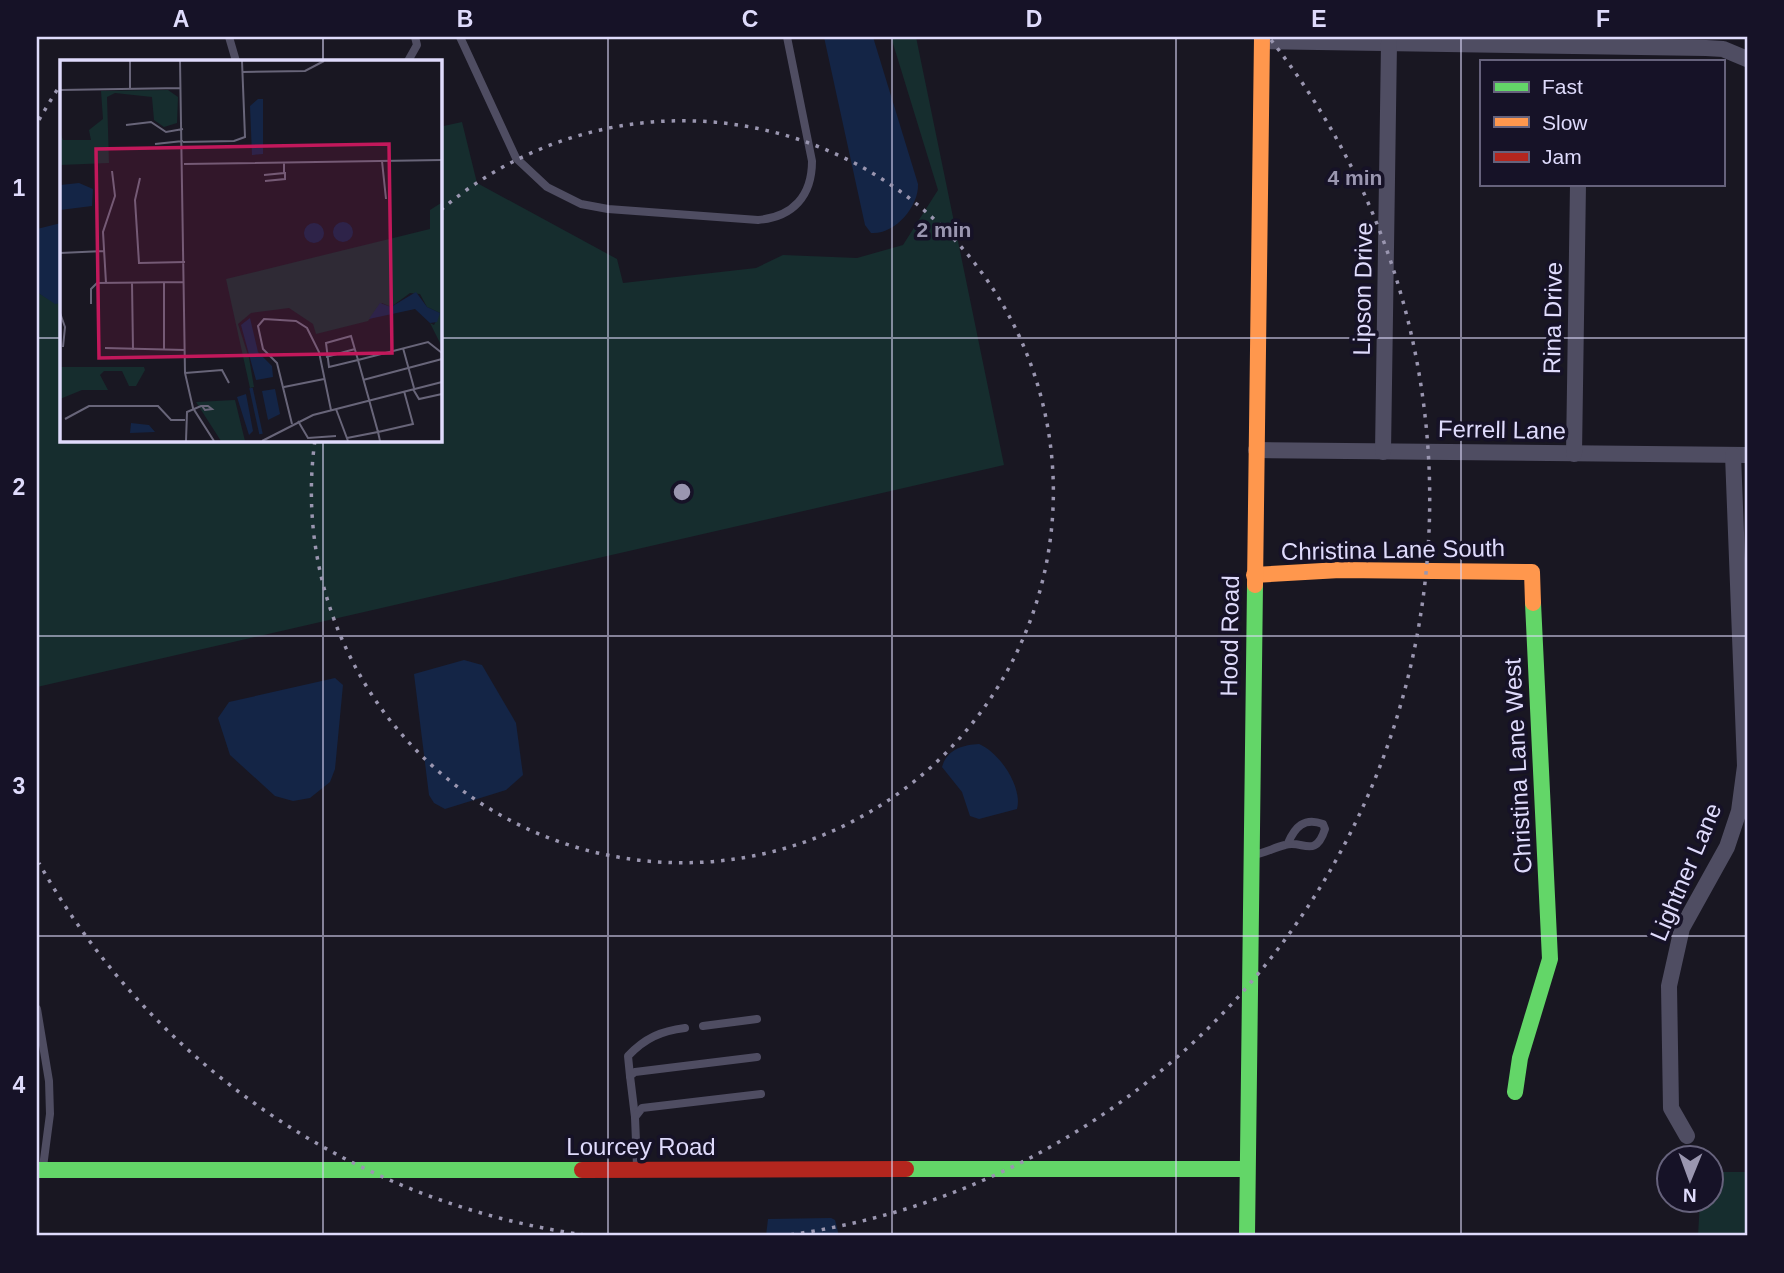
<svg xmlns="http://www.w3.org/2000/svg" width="1784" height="1273" font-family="Arial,sans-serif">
  <rect width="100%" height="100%" fill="#191722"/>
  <g fill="#162d2e">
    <polygon points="891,37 916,37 1004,465 37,687 37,292 55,303 61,303 61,439 439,439 439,127 462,122 477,183 617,259 623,283 756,268 783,255 857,258 903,245 938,190"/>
    <polygon points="1716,1172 1747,1172 1747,1236 1698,1236 1700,1200 1710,1200 1711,1176"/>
  </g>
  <g fill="#142546">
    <path d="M 824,37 L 873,37 L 918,184 C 919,207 894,235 871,233 L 865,225 Z"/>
    <polygon points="61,223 61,303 55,304 37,292 37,229"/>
    <polygon points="464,660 482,665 516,723 523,775 506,790 445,809 434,803 429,795 414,674"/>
    <polygon points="335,678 343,685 335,769 330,782 310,798 293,801 275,796 230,755 218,718 229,702"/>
    <path d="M 979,744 C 999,752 1023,787 1017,809 L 979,819 L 970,816 L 962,792 L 942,767 C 947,749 963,745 979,744 Z"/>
    <polygon points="831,1218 835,1220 839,1236 766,1236 768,1219"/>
  </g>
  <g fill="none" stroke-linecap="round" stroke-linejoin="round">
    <g stroke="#4f4d62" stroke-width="8">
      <polyline points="229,37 236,61"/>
      <path d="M 460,37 L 516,158 L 547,187 L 581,204 L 608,209 L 758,220 C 793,217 812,196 812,161 L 787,37"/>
      <polyline points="408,61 417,45 415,37"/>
      <path d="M 1253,855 C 1265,853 1273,848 1285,845 C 1302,839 1315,860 1325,829 L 1323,824 C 1304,817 1295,827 1288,843"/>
      <polyline points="37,1009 49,1081 50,1114 43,1167"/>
      <polyline points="703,1026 757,1019"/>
      <path d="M 630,1076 L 628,1056 C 645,1038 661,1031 685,1028"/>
      <polyline points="635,1117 630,1076 635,1072 757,1057"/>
      <polyline points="637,1166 635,1117 642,1108 761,1094"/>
    </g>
    <g stroke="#4f4d62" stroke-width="16">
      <polyline points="1262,41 1706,48 1723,49 1747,59"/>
      <polyline points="1256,450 1747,455"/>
      <polyline points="1383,452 1389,43"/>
      <polyline points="1574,454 1578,184"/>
      <polyline points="1687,1136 1671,1108 1669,986 1682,928 1727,847 1739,811 1745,766 1733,455"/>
    </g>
    <g stroke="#63d668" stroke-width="16">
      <polyline points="1515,1092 1520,1058 1550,959 1533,603"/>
      <polyline points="906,1169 1246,1169"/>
      <polyline points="37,1170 582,1170"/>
      <polyline points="1247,1236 1255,585"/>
    </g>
    <g stroke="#ff974d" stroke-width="16">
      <polyline points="1254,575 1340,570 1532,572 1533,603"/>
      <polyline points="1255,585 1262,37"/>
    </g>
    <polyline stroke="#b3261e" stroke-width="16" points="582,1170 906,1169"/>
  </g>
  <path fill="none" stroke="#dfdbfc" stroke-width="2" stroke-opacity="0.55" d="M 323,37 L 323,61M 608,37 L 608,1236M 892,37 L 892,1236M 1176,37 L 1176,1236M 1461,37 L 1461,1236M 37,338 L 61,338M 439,338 L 1747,338M 323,439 L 323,1236M 37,636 L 1747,636M 37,936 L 1747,936"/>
  <g fill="none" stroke="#9a96b0" stroke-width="3.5" stroke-dasharray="3.5 7">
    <path d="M441 210A371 371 0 1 1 315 440"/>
    <path d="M39 120A743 743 0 0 1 59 87M1271 40A743 743 0 1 1 39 863"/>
  </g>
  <g text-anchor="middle" stroke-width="7" stroke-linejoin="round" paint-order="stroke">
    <g font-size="24" fill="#dfdbfc" stroke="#161227">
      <text transform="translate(1363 289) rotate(-89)" y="8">Lipson Drive</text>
      <text transform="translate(1553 318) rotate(-89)" y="8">Rina Drive</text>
      <text transform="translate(1502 430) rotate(1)" y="8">Ferrell Lane</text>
      <text transform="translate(1393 550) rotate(-1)" y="8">Christina Lane South</text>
      <text transform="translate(1230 636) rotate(-89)" y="8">Hood Road</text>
      <text transform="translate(1518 766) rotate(-93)" y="8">Christina Lane West</text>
      <text transform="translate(1686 872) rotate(-67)" y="8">Lightner Lane</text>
      <text x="641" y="1155">Lourcey Road</text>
    </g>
  </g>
  <g transform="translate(60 60)">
    <rect width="382" height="382" fill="#191722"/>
    <path d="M 108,30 L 118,37 L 117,63 L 104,67 L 94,60 L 92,37 L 55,33 L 47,37 L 49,103 L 0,105 L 0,72 L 3,80 L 31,80 L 29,70 L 43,59 L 41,31 ZM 381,143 L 381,285 L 370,263 L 374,265 L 380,253 L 367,247 L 360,234 L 350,233 L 331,247 L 322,243 L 308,261 L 256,274 L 253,264 L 229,248 L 191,253 L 178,264 L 189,298 L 194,327 L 190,328 L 166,219 L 370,169 L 370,150 ZM 0,307 L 84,307 L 85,310 L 76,326 L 69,326 L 62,311 L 44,311 L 40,315 L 48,330 L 22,330 L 0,339 ZM 175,340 L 185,381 L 161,381 L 136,342 Z" fill="#162d2e"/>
    <path d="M 198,39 L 203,39 L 203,94 L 192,95 L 190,46 ZM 19,123 L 33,129 L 32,146 L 0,150 L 0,125 ZM273 172a10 10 0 1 1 20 0a10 10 0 1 1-20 0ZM244 173a10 10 0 1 1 20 0a10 10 0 1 1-20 0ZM 356,232 L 367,247 L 380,253 L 377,262 L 370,263 L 355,249 L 309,259 L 320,243 L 331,247 ZM 190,258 L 198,292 L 212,306 L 213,317 L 196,320 L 181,265 ZM 215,329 L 220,354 L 208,360 L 202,331 ZM 186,334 L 193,371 L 189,375 L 177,337 ZM 71,363 L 89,365 L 95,372 L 70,373 Z" fill="#142546"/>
    <path fill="none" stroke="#142546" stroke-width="3.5" d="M 191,328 L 201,374"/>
    <path fill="none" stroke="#686579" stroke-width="2" d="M 70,1 L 70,29M 120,1 L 125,313 L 133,348 L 154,381M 183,12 L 245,11 L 264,1M 0,30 L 121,28M 66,65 L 91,62 L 106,72 L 123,69M 123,82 L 174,81 L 185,77 L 182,1M 95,84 L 123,81M 322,101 L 326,139M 124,104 L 382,100M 204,115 L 224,113 L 224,102M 80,118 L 75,140 L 79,203 L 125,202M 205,121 L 225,119 L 225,112M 0,193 L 44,191M 46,223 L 43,172 L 55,136 L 52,111M 72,223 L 73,290M 104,223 L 104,290M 31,244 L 31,229 L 37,223 L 124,222M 0,253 L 5,267 L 3,287M 291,276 L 298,300 L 269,307 L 266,283 ZM 45,288 L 125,290M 343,288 L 354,328M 266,297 L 295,289M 125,313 L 162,310 L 169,323M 303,320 L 382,299M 224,327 L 264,319M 353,329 L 359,339 L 382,334M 344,331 L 353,364 L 318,372 L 298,300 L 368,282 L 382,293M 276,349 L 288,381M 5,359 L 29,346 L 98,346 L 111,360 L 125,360M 238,361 L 248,378 L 276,376M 232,364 L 217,303 L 203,289 L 198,266 L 204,259 L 236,261 L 247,268 L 259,292 L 271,350M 287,378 L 318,372 L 320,381M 126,381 L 127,352 L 141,346 L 148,346 L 152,349 L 145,350 L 142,346M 202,381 L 253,355 L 382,322"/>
    <path fill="#c2185b" fill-opacity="0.15" stroke="#c2185b" stroke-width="3.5" d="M 329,84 L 332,293 L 39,298 L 36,89 Z"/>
    <rect width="382" height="382" fill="none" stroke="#dfdbfc" stroke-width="3.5"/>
  </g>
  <circle cx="682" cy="492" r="10" fill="#9a96b0" stroke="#161227" stroke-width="3.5"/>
  <g font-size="21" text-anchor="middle" font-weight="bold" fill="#9a96b0" stroke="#161227" stroke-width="7" stroke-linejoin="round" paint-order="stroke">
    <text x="1355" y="185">4 min</text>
    <text x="944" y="237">2 min</text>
  </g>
  <rect width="1784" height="1273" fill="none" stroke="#161227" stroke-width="77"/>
  <rect x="1480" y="60" width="245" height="126" fill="#161227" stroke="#66627c" stroke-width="2"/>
  <rect x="1494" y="82" width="35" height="10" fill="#63d668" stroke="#66627c" stroke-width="2"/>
  <text x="1542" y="94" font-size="21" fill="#dfdbfc">Fast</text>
  <rect x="1494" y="117" width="35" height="10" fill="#ff974d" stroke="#66627c" stroke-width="2"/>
  <text x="1542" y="130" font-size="21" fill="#dfdbfc">Slow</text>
  <rect x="1494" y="152" width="35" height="10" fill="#b3261e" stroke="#66627c" stroke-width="2"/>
  <text x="1542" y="164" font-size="21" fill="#dfdbfc">Jam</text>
  <g transform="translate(1690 1179) rotate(181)"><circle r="33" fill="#161227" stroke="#66627c" stroke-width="2"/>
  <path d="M0-5L12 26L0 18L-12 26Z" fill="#9a96b0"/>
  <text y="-10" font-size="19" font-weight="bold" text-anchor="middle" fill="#dfdbfc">N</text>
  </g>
  <rect x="38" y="38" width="1708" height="1196" fill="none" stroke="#dfdbfc" stroke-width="2.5"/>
  <g font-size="23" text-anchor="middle" font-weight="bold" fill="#dfdbfc">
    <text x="181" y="27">A</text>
    <text x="465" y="27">B</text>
    <text x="750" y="27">C</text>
    <text x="1034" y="27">D</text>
    <text x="1319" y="27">E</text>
    <text x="1603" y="27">F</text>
    <text x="19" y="196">1</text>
    <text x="19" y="495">2</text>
    <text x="19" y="794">3</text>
    <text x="19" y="1093">4</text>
  </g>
</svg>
